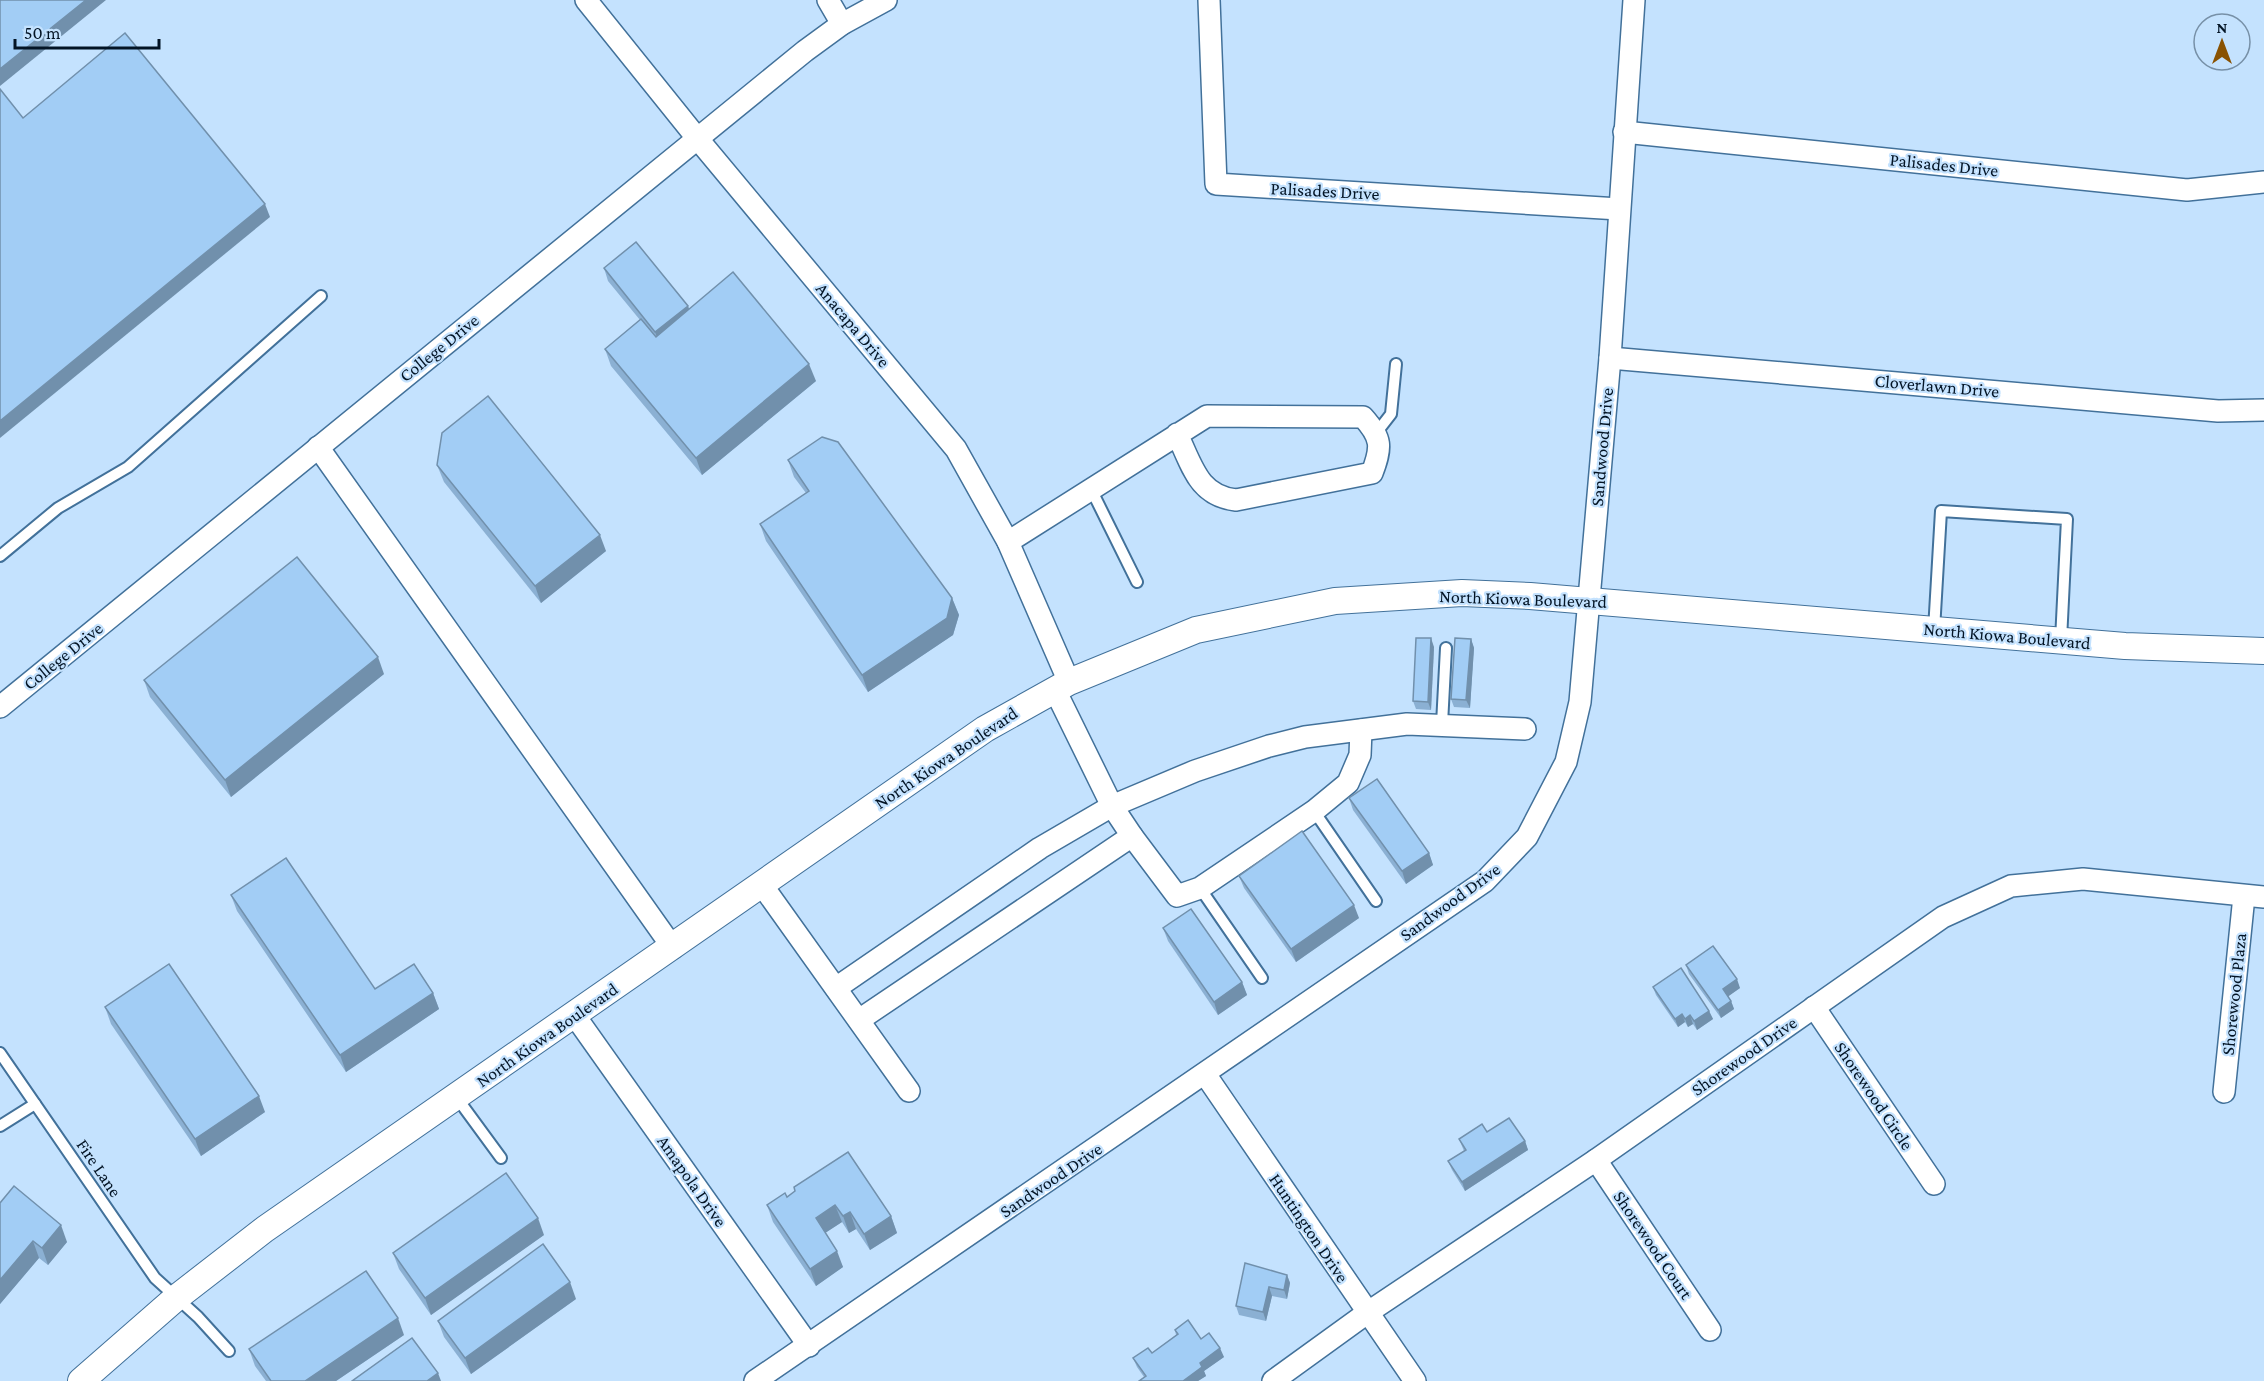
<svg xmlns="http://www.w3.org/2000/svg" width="2264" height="1381" font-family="'Crimson Pro',serif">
  <rect width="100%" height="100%" fill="#c4e2fe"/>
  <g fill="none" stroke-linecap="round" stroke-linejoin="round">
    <g stroke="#42719a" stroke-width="14">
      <g id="service">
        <polyline points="1377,432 1391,414 1396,364"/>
        <polyline points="1091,489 1137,582"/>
        <polyline points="0,556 58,508 128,467 321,296"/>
        <polyline points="1934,630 1941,511 2067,519 2061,640"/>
        <polyline points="1442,724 1446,648"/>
        <polyline points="1314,811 1376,901"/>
        <polyline points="1200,888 1262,978"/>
        <polyline points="0,1053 155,1278 198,1317 229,1351"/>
        <polyline points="457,1098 501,1158"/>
        <polyline points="0,1126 35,1104"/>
      </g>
    </g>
    <g stroke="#42719a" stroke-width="24">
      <g id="minor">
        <polyline points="586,0 697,138 956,449 1008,542 1069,682"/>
        <polyline points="828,0 842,24"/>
        <polyline points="1209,0 1216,184 1619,209"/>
        <polyline points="1624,132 2187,190 2264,182"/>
        <polyline points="1610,358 2218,411 2264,410"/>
        <polyline points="318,447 673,948"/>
        <path d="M 1008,542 L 1207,416 L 1363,417 C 1382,438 1382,447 1372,473 L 1236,500 C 1198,496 1192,465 1177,434"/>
        <polyline points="0,707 805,51 842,24 886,0"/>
        <polyline points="1132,836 1177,896 1200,888 1314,811 1348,783 1360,755 1361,730"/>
        <polyline points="762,885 909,1091"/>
        <polyline points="836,988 1040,848 1112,806 1195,771 1269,746 1305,737 1407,724 1525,729"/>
        <polyline points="1814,1007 1934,1184"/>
        <polyline points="575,1016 809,1346"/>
        <polyline points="859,1020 1132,836 1112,806 1055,690"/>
        <polyline points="1205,1074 1415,1381"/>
        <polyline points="2224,1092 2244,896"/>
        <polyline points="1596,1160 1710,1330"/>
        <polyline points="755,1381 1485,881 1527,837 1566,762 1580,702 1610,358 1634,0"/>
        <polyline points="1273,1381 1367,1313 1596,1160 1943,917 2011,886 2083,879 2264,897"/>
      </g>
    </g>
    <g stroke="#42719a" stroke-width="28">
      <polyline id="tertiary" points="81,1381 176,1298 265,1229 985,729 1069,682 1196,630 1335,601 1462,593 1530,596 2125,646 2264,651"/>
    </g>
    <use href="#service" stroke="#fff" stroke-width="10"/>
    <use href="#minor" stroke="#fff" stroke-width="21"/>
    <use href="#tertiary" stroke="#fff" stroke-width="26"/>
  </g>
  <g fill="#8bb0d3">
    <polygon points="604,268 688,306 689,309 816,381 702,475 611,366 605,349 640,320 608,281"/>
    <polygon points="788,460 952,598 959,615 953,635 868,692 766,541 760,524 806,493 794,477"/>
    <polygon points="437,465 606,551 541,603 444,482"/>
    <polygon points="1471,639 1474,648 1470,708 1454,707 1451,699"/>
    <polygon points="1434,647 1431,710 1416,709 1413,701"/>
    <polygon points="384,674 231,797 150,697 144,680"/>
    <polygon points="1349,798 1429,853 1433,865 1406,884 1353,810"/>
    <polygon points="1239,876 1359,918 1296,962 1244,888"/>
    <polygon points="231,895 375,989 433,993 439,1009 346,1072 237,911"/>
    <polygon points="1163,928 1242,982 1247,995 1218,1015 1168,941"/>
    <polygon points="1686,965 1740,988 1728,996 1731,1001 1734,1009 1721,1018 1689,974"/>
    <polygon points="1653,987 1709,1011 1713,1019 1697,1030 1693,1024 1688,1027 1685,1022 1678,1027 1656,995"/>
    <polygon points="105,1007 265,1112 201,1156 111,1024"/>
    <polygon points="1487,1132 1525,1141 1528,1150 1465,1191 1452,1170 1448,1161 1464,1151 1459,1139"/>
    <polygon points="787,1197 891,1216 897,1233 870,1250 856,1229 849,1233 842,1222 825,1233 843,1267 816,1286 773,1222 767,1205"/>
    <polygon points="0,1203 67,1242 48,1265 39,1258 0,1304"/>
    <polygon points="544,1235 431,1315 399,1269 393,1253"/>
    <polygon points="1287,1275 1290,1283 1287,1299 1272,1296 1266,1321 1239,1315 1236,1306"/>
    <polygon points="576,1299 471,1374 444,1337 438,1321"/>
    <polygon points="1175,1330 1201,1339 1224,1357 1204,1371 1206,1376 1198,1381 1139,1381 1144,1377 1137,1367 1133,1358 1152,1353 1176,1335"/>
    <polygon points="404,1335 336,1381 266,1381 255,1366 249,1349"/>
  </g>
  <g fill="#7190ac">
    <polygon points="86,0 106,0 0,86 0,69"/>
    <polygon points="265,204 270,217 0,438 0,421"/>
    <polygon points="688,306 692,318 660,345 655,332"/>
    <polygon points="809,364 816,381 702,475 696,458"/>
    <polygon points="600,535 606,551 541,603 535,586"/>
    <polygon points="952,598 959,615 953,635 868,692 862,675"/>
    <polygon points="1431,638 1434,647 1431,710 1428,702"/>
    <polygon points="1471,639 1474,648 1470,708 1466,700"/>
    <polygon points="378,657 384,674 231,797 225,780"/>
    <polygon points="1429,853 1433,865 1406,884 1402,871"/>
    <polygon points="1354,905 1359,918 1296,962 1291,949"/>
    <polygon points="1737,979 1740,988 1726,998 1723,989"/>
    <polygon points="1242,982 1247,995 1218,1015 1214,1002"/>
    <polygon points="433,993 439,1009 346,1072 340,1055"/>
    <polygon points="1731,1001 1734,1009 1721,1018 1718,1010"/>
    <polygon points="1709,1011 1713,1019 1697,1030 1694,1021"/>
    <polygon points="1682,1014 1685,1022 1678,1027 1675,1019"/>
    <polygon points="1690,1015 1693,1024 1688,1027 1685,1019"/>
    <polygon points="259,1096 265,1112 201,1156 195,1139"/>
    <polygon points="1525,1141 1528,1150 1465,1191 1462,1182"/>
    <polygon points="835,1205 842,1222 822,1235 816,1218"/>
    <polygon points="850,1212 856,1229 849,1233 843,1216"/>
    <polygon points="891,1216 897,1233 870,1250 864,1234"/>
    <polygon points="538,1218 544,1235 431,1315 425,1298"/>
    <polygon points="61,1225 67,1242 48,1265 42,1248"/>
    <polygon points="33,1241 39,1258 0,1304 0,1280"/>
    <polygon points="837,1251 843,1267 816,1286 810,1269"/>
    <polygon points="1287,1275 1290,1283 1287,1299 1284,1290"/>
    <polygon points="570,1282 576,1299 471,1374 465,1358"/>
    <polygon points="1269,1287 1272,1296 1266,1321 1263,1312"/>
    <polygon points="398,1318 404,1335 336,1381 305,1381"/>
    <polygon points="1220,1348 1224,1357 1204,1371 1206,1376 1198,1381 1183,1381 1200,1363"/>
    <polygon points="438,1373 441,1381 427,1381"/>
  </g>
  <g fill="#a2cdf5" stroke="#7190ac" stroke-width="1.5">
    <polygon points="0,0 86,0 0,69"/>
    <polygon points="125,33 265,204 0,421 0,89 23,118"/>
    <polygon points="636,242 688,306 655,332 604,268"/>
    <polygon points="733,272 809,364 696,458 605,349 641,319 656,337"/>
    <polygon points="488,396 600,535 535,586 437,465 442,433"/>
    <polygon points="822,437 838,442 952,598 947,618 862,675 760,524 809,491 788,460"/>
    <polygon points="297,557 378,657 225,780 144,680"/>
    <polygon points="1416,638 1431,638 1428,702 1413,701"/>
    <polygon points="1455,638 1471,639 1466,700 1451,699"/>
    <polygon points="1377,779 1429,853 1402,871 1349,798"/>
    <polygon points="1302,831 1354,905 1291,949 1239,876"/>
    <polygon points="286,858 375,989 414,964 433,993 340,1055 231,895"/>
    <polygon points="1191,909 1242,982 1214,1002 1163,928"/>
    <polygon points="1713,946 1737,979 1723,989 1731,1001 1718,1010 1686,965"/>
    <polygon points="169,964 259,1096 195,1139 105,1007"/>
    <polygon points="1681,968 1709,1011 1694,1021 1690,1015 1685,1019 1682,1014 1675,1019 1653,987"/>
    <polygon points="1509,1118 1525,1141 1462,1182 1448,1161 1466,1150 1459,1139 1482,1124 1487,1132"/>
    <polygon points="848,1152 891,1216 864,1234 850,1212 843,1216 835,1205 816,1218 837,1251 810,1269 767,1205 785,1193 787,1197 795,1191 794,1187"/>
    <polygon points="506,1173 538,1218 425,1298 393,1253"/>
    <polygon points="14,1186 61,1225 42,1248 33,1241 0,1280 0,1203"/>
    <polygon points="543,1244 570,1282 465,1358 438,1321"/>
    <polygon points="1245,1263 1287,1275 1284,1290 1269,1287 1263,1312 1236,1306"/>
    <polygon points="366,1271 398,1318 305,1381 271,1381 249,1349"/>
    <polygon points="1188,1320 1201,1339 1209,1333 1220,1348 1200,1363 1202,1367 1183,1381 1139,1381 1146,1376 1133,1358 1148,1348 1152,1353 1178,1334 1175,1330"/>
    <polygon points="412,1338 438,1373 427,1381 352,1381"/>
  </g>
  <g text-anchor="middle" stroke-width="4.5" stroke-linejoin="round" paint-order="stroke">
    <g font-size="18" fill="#031425" stroke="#c4e2fe">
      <text transform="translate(1944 165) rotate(6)" y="6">Palisades Drive</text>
      <text transform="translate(1325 191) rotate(3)" y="6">Palisades Drive</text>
      <text transform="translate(853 325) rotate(50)" y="6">Anacapa Drive</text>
      <text transform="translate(439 348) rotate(-39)" y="6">College Drive</text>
      <text transform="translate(1937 386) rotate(5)" y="6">Cloverlawn Drive</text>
      <text transform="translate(1602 447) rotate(-85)" y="6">Sandwood Drive</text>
      <text transform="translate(1523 599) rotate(2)" y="6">North Kiowa Boulevard</text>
      <text transform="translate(2007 636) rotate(5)" y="6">North Kiowa Boulevard</text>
      <text transform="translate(63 656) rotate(-39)" y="6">College Drive</text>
      <text transform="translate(946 758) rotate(-34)" y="6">North Kiowa Boulevard</text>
      <text transform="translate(1450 902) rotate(-36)" y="6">Sandwood Drive</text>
      <text transform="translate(2234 994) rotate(-84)" y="6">Shorewood Plaza</text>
      <text transform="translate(547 1035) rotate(-35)" y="6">North Kiowa Boulevard</text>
      <text transform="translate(1744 1056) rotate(-35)" y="6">Shorewood Drive</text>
      <text transform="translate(1874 1096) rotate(56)" y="6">Shorewood Circle</text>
      <text transform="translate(99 1168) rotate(56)" y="6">Fire Lane</text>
      <text transform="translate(1051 1180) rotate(-34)" y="6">Sandwood Drive</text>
      <text transform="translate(692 1181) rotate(55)" y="6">Amapola Drive</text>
      <text transform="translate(1309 1228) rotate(56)" y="6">Huntington Drive</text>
      <text transform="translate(1653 1245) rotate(56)" y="6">Shorewood Court</text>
    </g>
  </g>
  <g transform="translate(2222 42)"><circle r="28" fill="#c4e2fe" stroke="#7790a7" stroke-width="1.5"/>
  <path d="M0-4.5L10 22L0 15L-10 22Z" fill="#895202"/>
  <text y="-9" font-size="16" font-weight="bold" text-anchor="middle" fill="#031425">N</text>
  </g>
  <path d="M15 39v9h144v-9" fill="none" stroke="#031425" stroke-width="3"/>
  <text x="24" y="39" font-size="18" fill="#031425" stroke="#c4e2fe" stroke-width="4.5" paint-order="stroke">50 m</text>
</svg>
